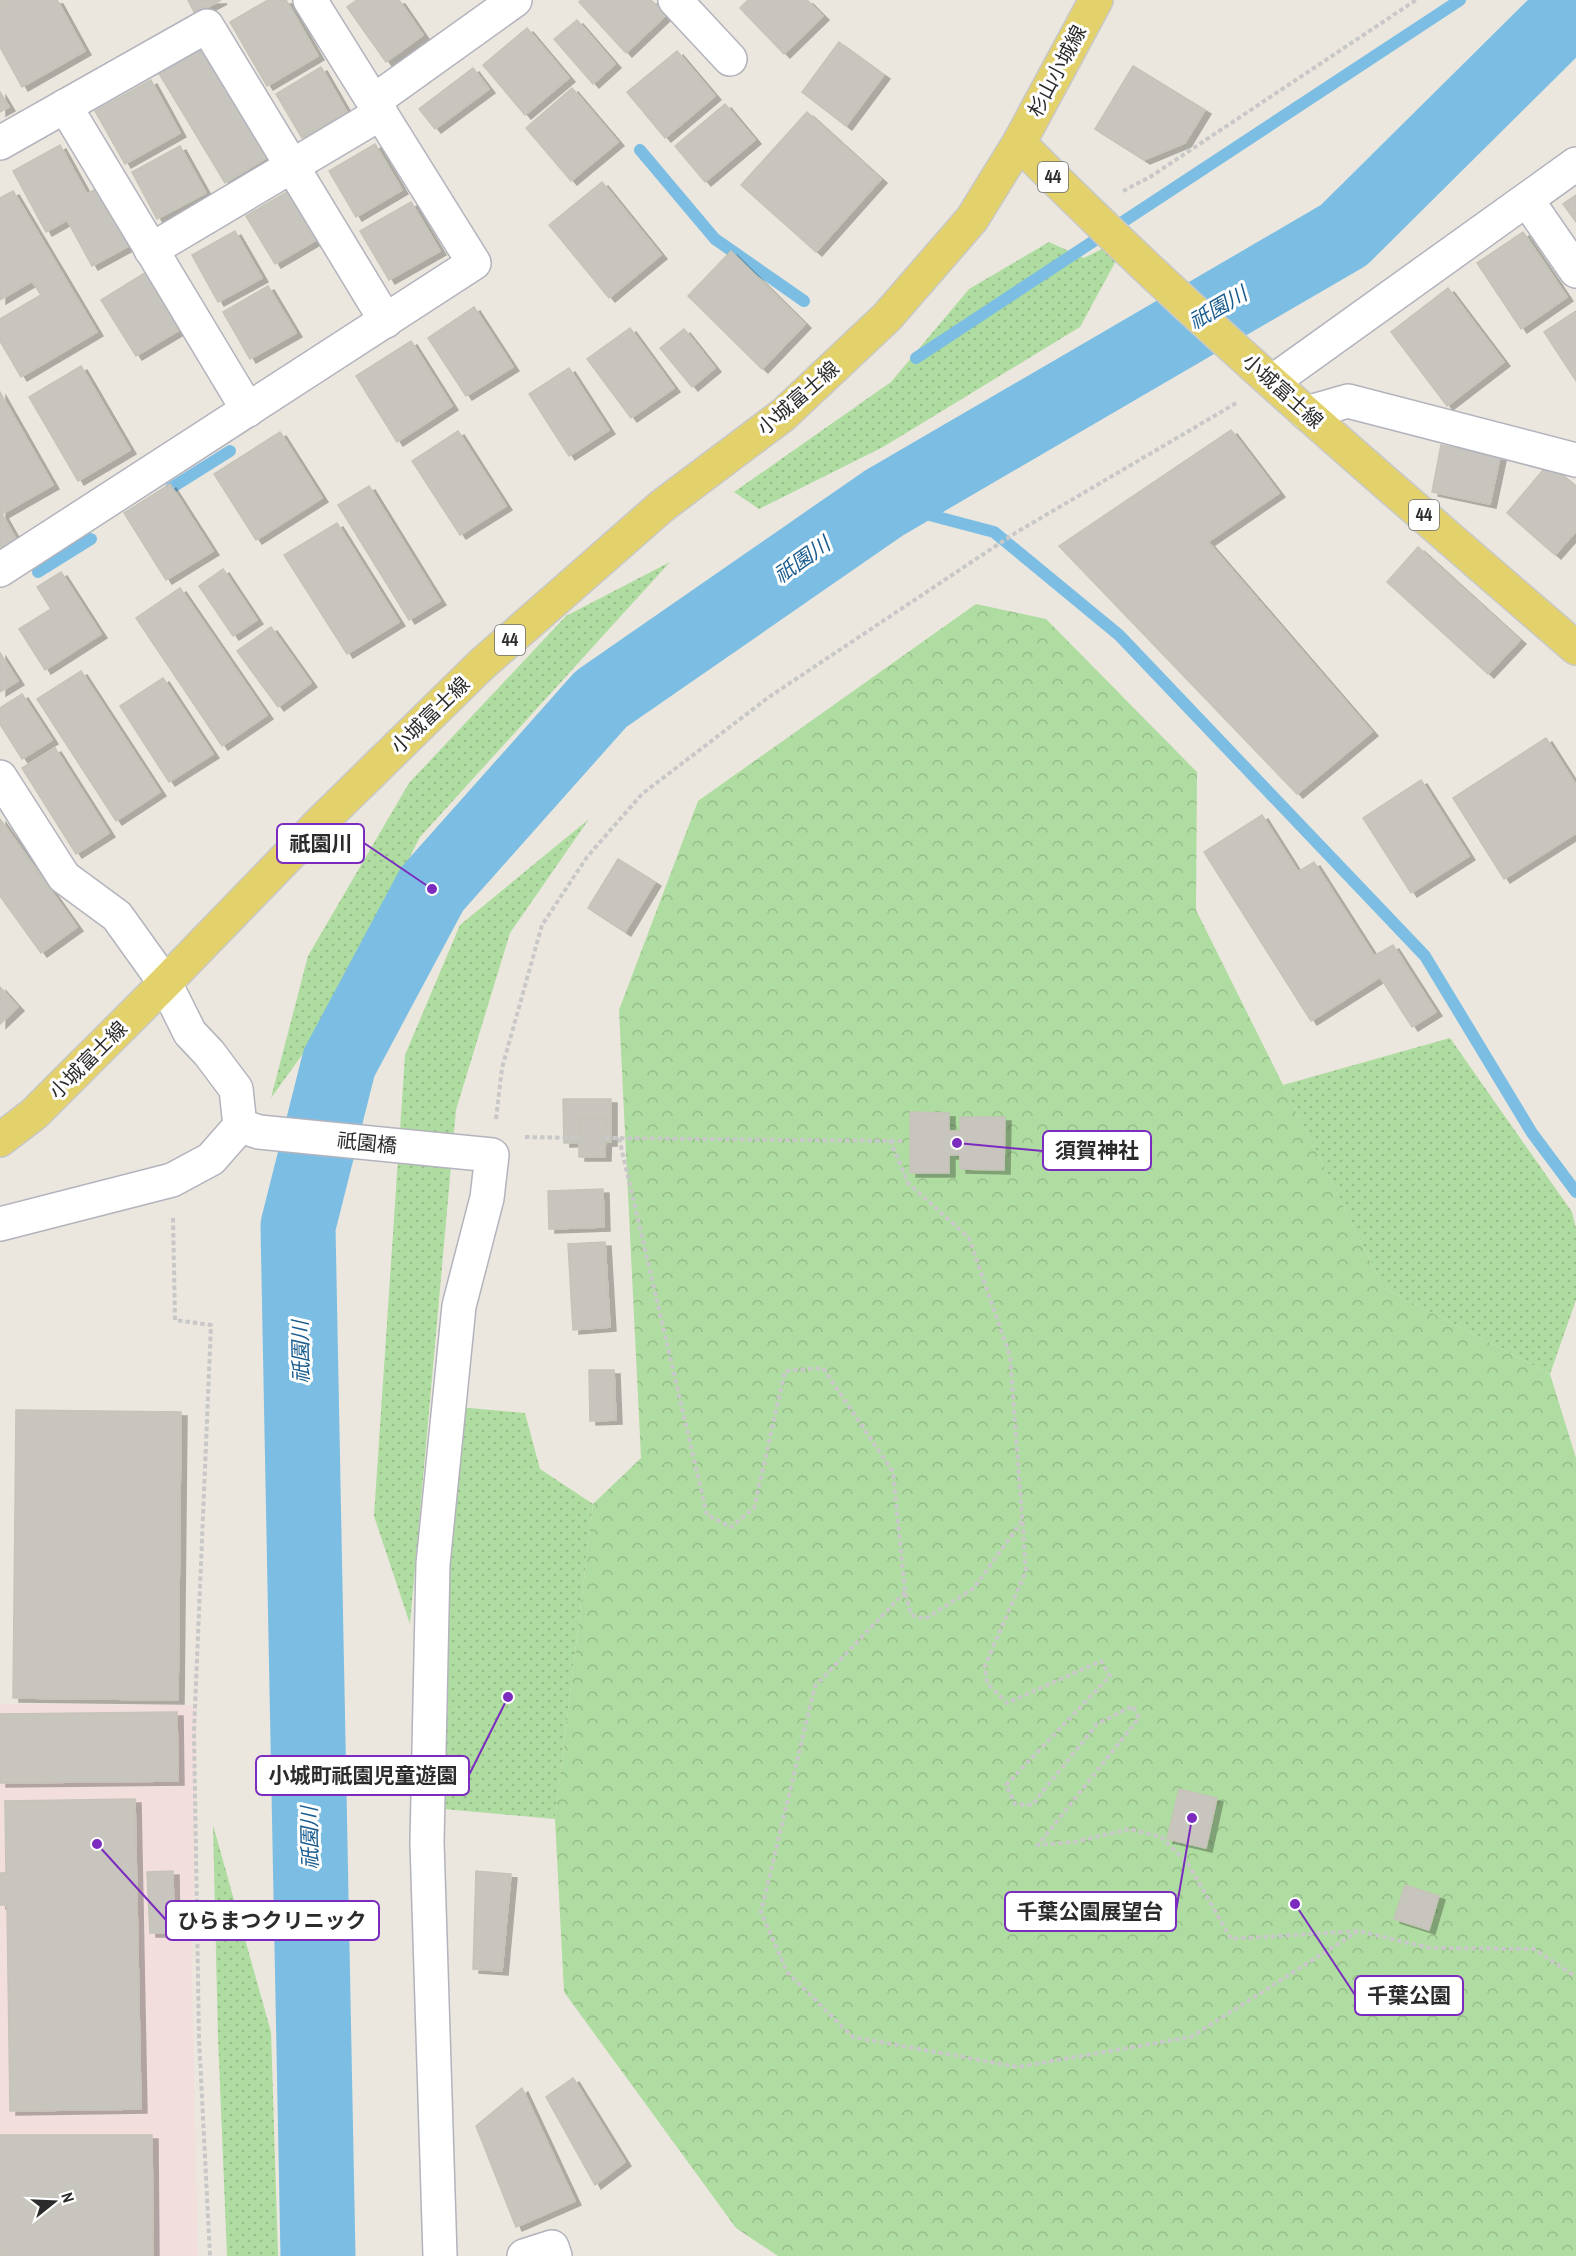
<svg xmlns="http://www.w3.org/2000/svg" width="1576" height="2256" font-family="'Archivo Narrow','Noto Sans JP',sans-serif">
  <defs>
    <pattern id="grass-dots" width="8" height="8" patternUnits="userSpaceOnUse" patternTransform="scale(1.5)"><rect width="8" height="8" fill="#afdca0"/><path d="M2 2h.1M6 6h.1" fill="none" stroke="#97bd8a" stroke-width="1.8" stroke-linecap="round"/></pattern>
    <pattern id="forest-crowns" width="20" height="18" patternUnits="userSpaceOnUse" patternTransform="scale(1.5)"><rect width="20" height="18" fill="#afdca0"/><path d="M2 6a3 3 0 1 1 6 0M12 15a3 3 0 1 1 6 0" fill="none" stroke="#97bd8a"/></pattern>
    <filter id="shadow"><feDropShadow dx="6" dy="4" stdDeviation="0" flood-color="#0004"/></filter>
  </defs>
  <rect width="100%" height="100%" fill="#ebe7de"/>
  <polygon fill="#f1dedd" points="0,1704 197,1705 192,1983 198,2256 0,2256"/>
  <g fill="url(#grass-dots)">
    <polygon points="1130,235 1080,327 883,447 759,509 734,492 891,382 969,289 1049,242 1084,258"/>
    <polygon points="670,562 420,837 325,1023 271,1098 308,956 409,783 566,616"/>
    <polygon points="589,819 510,933 456,1110 410,1624 374,1516 405,1055 460,925"/>
    <polygon points="1450,1038 1572,1212 1576,1228 1576,1300 1550,1374 1384,1288 1283,1085"/>
    <polygon points="459,1407 525,1413 540,1469 593,1504 555,1819 444,1809 448,1585"/>
    <polygon points="213,1825 271,2032 278,2256 227,2256 218,2037"/>
  </g>
  <polygon fill="url(#forest-crowns)" points="976,604 1046,619 1197,772 1196,910 1384,1288 1550,1374 1576,1458 1576,2256 778,2256 736,2228 564,1992 555,1819 593,1504 641,1458 619,1010 698,801"/>
  <g fill="none" stroke-linecap="round" stroke-linejoin="round">
    <g stroke="#7cbee3" stroke-width="12">
      <polyline points="640,150 715,239 804,301"/>
      <polyline points="916,358 1460,0"/>
      <polyline points="171,488 230,451"/>
      <polyline points="884,503 994,532 1119,635 1425,956 1532,1133 1576,1192"/>
      <polyline points="38,572 91,539"/>
    </g>
    <polyline stroke="#7cbee3" stroke-width="75" points="318,2256 298,1226 339,1063 432,889 601,699 884,503 1344,235 1576,5"/>
  </g>
  <g fill="#c7c5bd" stroke="#c6c3b8" stroke-width="1.5" filter="url(#shadow)">
    <polygon points="0,0 57,0 85,51 22,87 0,47"/>
    <polygon points="188,0 221,0 195,14"/>
    <polygon points="268,0 286,0 318,56 267,86 230,22"/>
    <polygon points="357,0 399,0 423,35 386,62 347,7"/>
    <polygon points="581,0 651,0 666,15 626,53 579,2"/>
    <polygon points="748,0 807,0 823,16 784,54 740,8"/>
    <polygon points="577,20 615,64 593,84 554,39"/>
    <polygon points="527,28 569,78 525,115 483,65"/>
    <polygon points="209,39 276,152 225,183 157,70"/>
    <polygon points="839,42 884,75 846,126 802,92"/>
    <polygon points="677,51 715,96 665,138 627,92"/>
    <polygon points="1133,66 1205,110 1185,143 1144,160 1095,129"/>
    <polygon points="321,67 347,112 302,138 276,94"/>
    <polygon points="473,68 489,89 435,129 419,109"/>
    <polygon points="151,80 180,133 125,164 95,111"/>
    <polygon points="572,88 618,142 571,181 526,128"/>
    <polygon points="0,92 9,107 0,112"/>
    <polygon points="725,104 755,140 705,182 675,146"/>
    <polygon points="807,112 881,179 816,252 741,185"/>
    <polygon points="375,144 402,190 356,217 329,171"/>
    <polygon points="60,145 87,194 105,184 136,242 92,266 67,220 46,232 13,171"/>
    <polygon points="180,146 206,193 157,219 132,172"/>
    <polygon points="602,182 661,255 609,298 549,225"/>
    <polygon points="295,187 323,236 275,264 246,216"/>
    <polygon points="13,191 97,332 21,377 0,341 0,319 41,295 32,281 0,300 0,198"/>
    <polygon points="1576,195 1576,222 1563,204"/>
    <polygon points="411,202 440,251 389,280 360,231"/>
    <polygon points="235,231 262,278 218,302 192,255"/>
    <polygon points="1523,232 1567,297 1521,329 1477,263"/>
    <polygon points="731,251 805,324 762,369 688,296"/>
    <polygon points="151,269 186,326 136,356 101,300"/>
    <polygon points="268,286 296,333 250,359 223,312"/>
    <polygon points="1448,288 1504,362 1447,406 1391,332"/>
    <polygon points="474,307 513,367 466,396 428,338"/>
    <polygon points="1576,311 1576,381 1544,332"/>
    <polygon points="630,328 674,388 631,418 587,359"/>
    <polygon points="684,329 715,368 692,387 660,348"/>
    <polygon points="411,341 452,406 397,442 356,376"/>
    <polygon points="81,366 130,450 78,481 29,397"/>
    <polygon points="569,368 609,430 569,456 529,394"/>
    <polygon points="0,392 53,485 2,514 16,539 0,548"/>
    <polygon points="1231,430 1279,493 1208,542 1372,732 1297,794 1059,546"/>
    <polygon points="458,431 506,506 460,535 412,461"/>
    <polygon points="280,432 322,498 256,540 214,474"/>
    <polygon points="1441,445 1500,457 1490,504 1432,492"/>
    <polygon points="1548,464 1576,487 1576,531 1555,555 1507,513"/>
    <polygon points="170,484 213,551 166,580 124,513"/>
    <polygon points="369,486 440,601 409,620 338,505"/>
    <polygon points="337,523 399,622 347,654 284,555"/>
    <polygon points="1418,547 1520,640 1488,674 1387,582"/>
    <polygon points="223,569 257,620 233,636 199,586"/>
    <polygon points="61,572 101,634 45,670 19,629 51,609 37,587"/>
    <polygon points="180,588 267,715 222,746 136,618"/>
    <polygon points="271,627 311,683 278,707 237,651"/>
    <polygon points="0,653 18,681 0,692"/>
    <polygon points="81,671 160,792 116,821 37,699"/>
    <polygon points="163,678 213,754 169,782 120,706"/>
    <polygon points="22,694 52,740 22,759 0,724 0,708"/>
    <polygon points="1546,738 1576,785 1576,833 1504,879 1453,798"/>
    <polygon points="55,748 109,833 76,854 22,768"/>
    <polygon points="1421,780 1469,856 1411,893 1363,818"/>
    <polygon points="1262,815 1298,872 1314,862 1374,956 1393,945 1436,1012 1412,1027 1380,977 1311,1021 1204,852"/>
    <polygon points="0,819 77,927 41,953 0,896"/>
    <polygon points="618,859 655,882 625,932 588,908"/>
    <polygon points="0,987 18,1007 0,1024"/>
    <polygon points="563,1099 611,1099 611,1142 564,1143"/>
    <polygon points="910,1112 949,1113 949,1131 960,1131 960,1117 1005,1117 1004,1170 960,1169 960,1155 949,1155 949,1173 910,1173"/>
    <polygon points="579,1119 606,1119 605,1157 579,1157"/>
    <polygon points="603,1189 604,1227 549,1229 548,1191"/>
    <polygon points="605,1242 610,1327 573,1330 568,1244"/>
    <polygon points="589,1370 614,1370 616,1420 590,1421"/>
    <polygon points="16,1410 181,1412 178,1700 13,1698"/>
    <polygon points="177,1712 178,1781 0,1783 0,1714"/>
    <polygon points="1179,1789 1217,1798 1206,1848 1167,1839"/>
    <polygon points="135,1799 141,2109 10,2111 7,1905 0,1905 0,1873 6,1873 5,1801"/>
    <polygon points="173,1871 174,1933 150,1933 147,1872"/>
    <polygon points="476,1871 511,1874 502,1971 473,1969"/>
    <polygon points="1405,1885 1439,1896 1429,1930 1394,1919"/>
    <polygon points="573,2078 625,2162 595,2185 546,2097"/>
    <polygon points="522,2088 575,2201 516,2227 476,2126"/>
    <polygon points="0,2135 152,2135 153,2256 0,2256"/>
  </g>
  <g fill="none" stroke-linecap="round" stroke-linejoin="round">
    <g stroke="#b2b3bd" stroke-width="36">
      <g id="minor">
        <polyline points="675,0 730,59"/>
        <polyline points="374,101 515,0"/>
        <polyline points="65,106 248,410"/>
        <polyline points="0,143 207,26 386,321"/>
        <polyline points="1527,200 1576,271"/>
        <polyline points="151,250 381,113"/>
        <polyline points="1272,382 1576,164"/>
        <polyline points="1306,413 1348,401 1576,460"/>
        <polyline points="0,570 474,263 310,0"/>
        <polyline points="0,777 64,877 117,916 165,983 190,1033 209,1053 236,1089 240,1126 211,1159 172,1180 0,1224"/>
        <polyline points="240,1126 259,1132 492,1155 487,1198 459,1306 433,1564 427,1842 440,2256"/>
        <polyline points="524,2256 552,2247 555,2256"/>
      </g>
    </g>
    <g stroke="#c8c8c8" stroke-width="36">
      <g id="major">
        <path d="M 1019,143 C 1195,321 1387,484 1576,648"/>
        <polyline points="0,1140 34,1114 165,983 320,823 481,665 662,506 783,415 887,317 972,219 1019,143 1096,0"/>
      </g>
    </g>
    <g stroke="#c8c8c8" stroke-width="4" stroke-dasharray="4.5 3" stroke-linecap="butt">
      <polyline points="1123,191 1150,177 1416,0"/>
      <polyline points="496,1119 502,1068 542,925 587,857 642,794 769,697 979,557 1017,532 1238,402"/>
      <polyline points="525,1137 579,1138"/>
      <polyline points="605,1138 905,1141"/>
      <polyline points="619,1138 707,1515 731,1527 754,1508 785,1371 823,1368 893,1472 905,1592 911,1615 925,1619 974,1588 1022,1521"/>
      <polyline points="890,1140 908,1183 969,1238 1010,1356 1026,1571 985,1666 987,1683 1007,1703 1101,1661 1110,1676 1006,1785 1015,1804 1032,1805 1097,1724 1133,1706 1139,1718 1038,1845 1074,1842 1130,1829 1161,1837 1187,1862 1231,1939 1358,1931 1430,1948 1534,1949 1576,1977"/>
      <polyline points="173,1218 175,1320 211,1325 194,1731 199,2038 210,2256"/>
      <polyline points="905,1592 815,1686 761,1912 787,1972 853,2037 1018,2067 1191,2037 1357,1932"/>
    </g>
    <use href="#minor" stroke="#fff" stroke-width="33"/>
    <use href="#major" stroke="#e3d26c" stroke-width="33"/>
  </g>
  <g text-anchor="middle" stroke-width="6" stroke-linejoin="round" paint-order="stroke">
    <g fill="#fff" stroke="#6b6b6b" stroke-width="1.5">
      <rect x="1038" y="162" width="30" height="30" rx="4.5"/>
      <rect x="1409" y="500" width="30" height="30" rx="4.5"/>
      <rect x="495" y="625" width="30" height="30" rx="4.5"/>
    </g>
    <g font-size="18" font-weight="bold" fill="#2b2b2b">
      <text x="1053" y="183">44</text>
      <text x="1424" y="521">44</text>
      <text x="510" y="646">44</text>
    </g>
    <g font-size="20" fill="#2b2b2b" stroke="#fff">
      <text transform="translate(1057 71) rotate(-62)" y="7">杉山小城線</text>
      <text transform="translate(1283 391) rotate(42)" y="7">小城富士線</text>
      <text transform="translate(798 398) rotate(-41)" y="7">小城富士線</text>
      <text transform="translate(430 715) rotate(-44)" y="7">小城富士線</text>
      <text transform="translate(88 1060) rotate(-45)" y="7">小城富士線</text>
      <text transform="translate(367 1143) rotate(6)" y="7">祇園橋</text>
    </g>
    <g font-size="21" font-style="italic" fill="#1b5d8f" stroke="#fff">
      <text transform="translate(1218 308) rotate(-30)" y="7">祇園川</text>
      <text transform="translate(802 560) rotate(-35)" y="7">祇園川</text>
      <text transform="translate(301 1352) rotate(-91)" y="7">祇園川</text>
      <text transform="translate(310 1838) rotate(-91)" y="7">祇園川</text>
    </g>
  </g>
  <path fill="none" stroke="#7b2cbf" stroke-width="2" d="M432 889L364 843M957 1143L1043 1151M508 1697L469 1775M1192 1818L1176 1911M97 1844L166 1920M1295 1904L1355 1995"/>
  <g fill="#7b2cbf" stroke="#fff" stroke-width="2">
    <circle cx="432" cy="889" r="6"/>
    <circle cx="957" cy="1143" r="6"/>
    <circle cx="508" cy="1697" r="6"/>
    <circle cx="1192" cy="1818" r="6"/>
    <circle cx="97" cy="1844" r="6"/>
    <circle cx="1295" cy="1904" r="6"/>
  </g>
  <g fill="#fff" stroke="#7b2cbf" stroke-width="2">
    <rect x="277" y="824" width="87" height="39" rx="6"/>
    <rect x="1043" y="1131" width="108" height="39" rx="6"/>
    <rect x="256" y="1756" width="213" height="39" rx="6"/>
    <rect x="1005" y="1892" width="171" height="39" rx="6"/>
    <rect x="166" y="1901" width="213" height="39" rx="6"/>
    <rect x="1355" y="1976" width="108" height="39" rx="6"/>
  </g>
  <g font-size="21" text-anchor="middle" font-weight="bold" fill="#2b2b2b">
    <text x="321" y="851">祇園川</text>
    <text x="1097" y="1158">須賀神社</text>
    <text x="363" y="1783">小城町祇園児童遊園</text>
    <text x="1090" y="1919">千葉公園展望台</text>
    <text x="272" y="1928">ひらまつクリニック</text>
    <text x="1409" y="2003">千葉公園</text>
  </g>
  <g transform="translate(54 2202) rotate(72)" stroke="#ffffff" stroke-width="4.5" paint-order="stroke">
  <path d="M0-4.5L10 22L0 15L-10 22Z" fill="#2b2b2b"/>
  <text y="-9" font-size="16" font-weight="bold" text-anchor="middle" fill="#2b2b2b">N</text>
  </g>
</svg>
